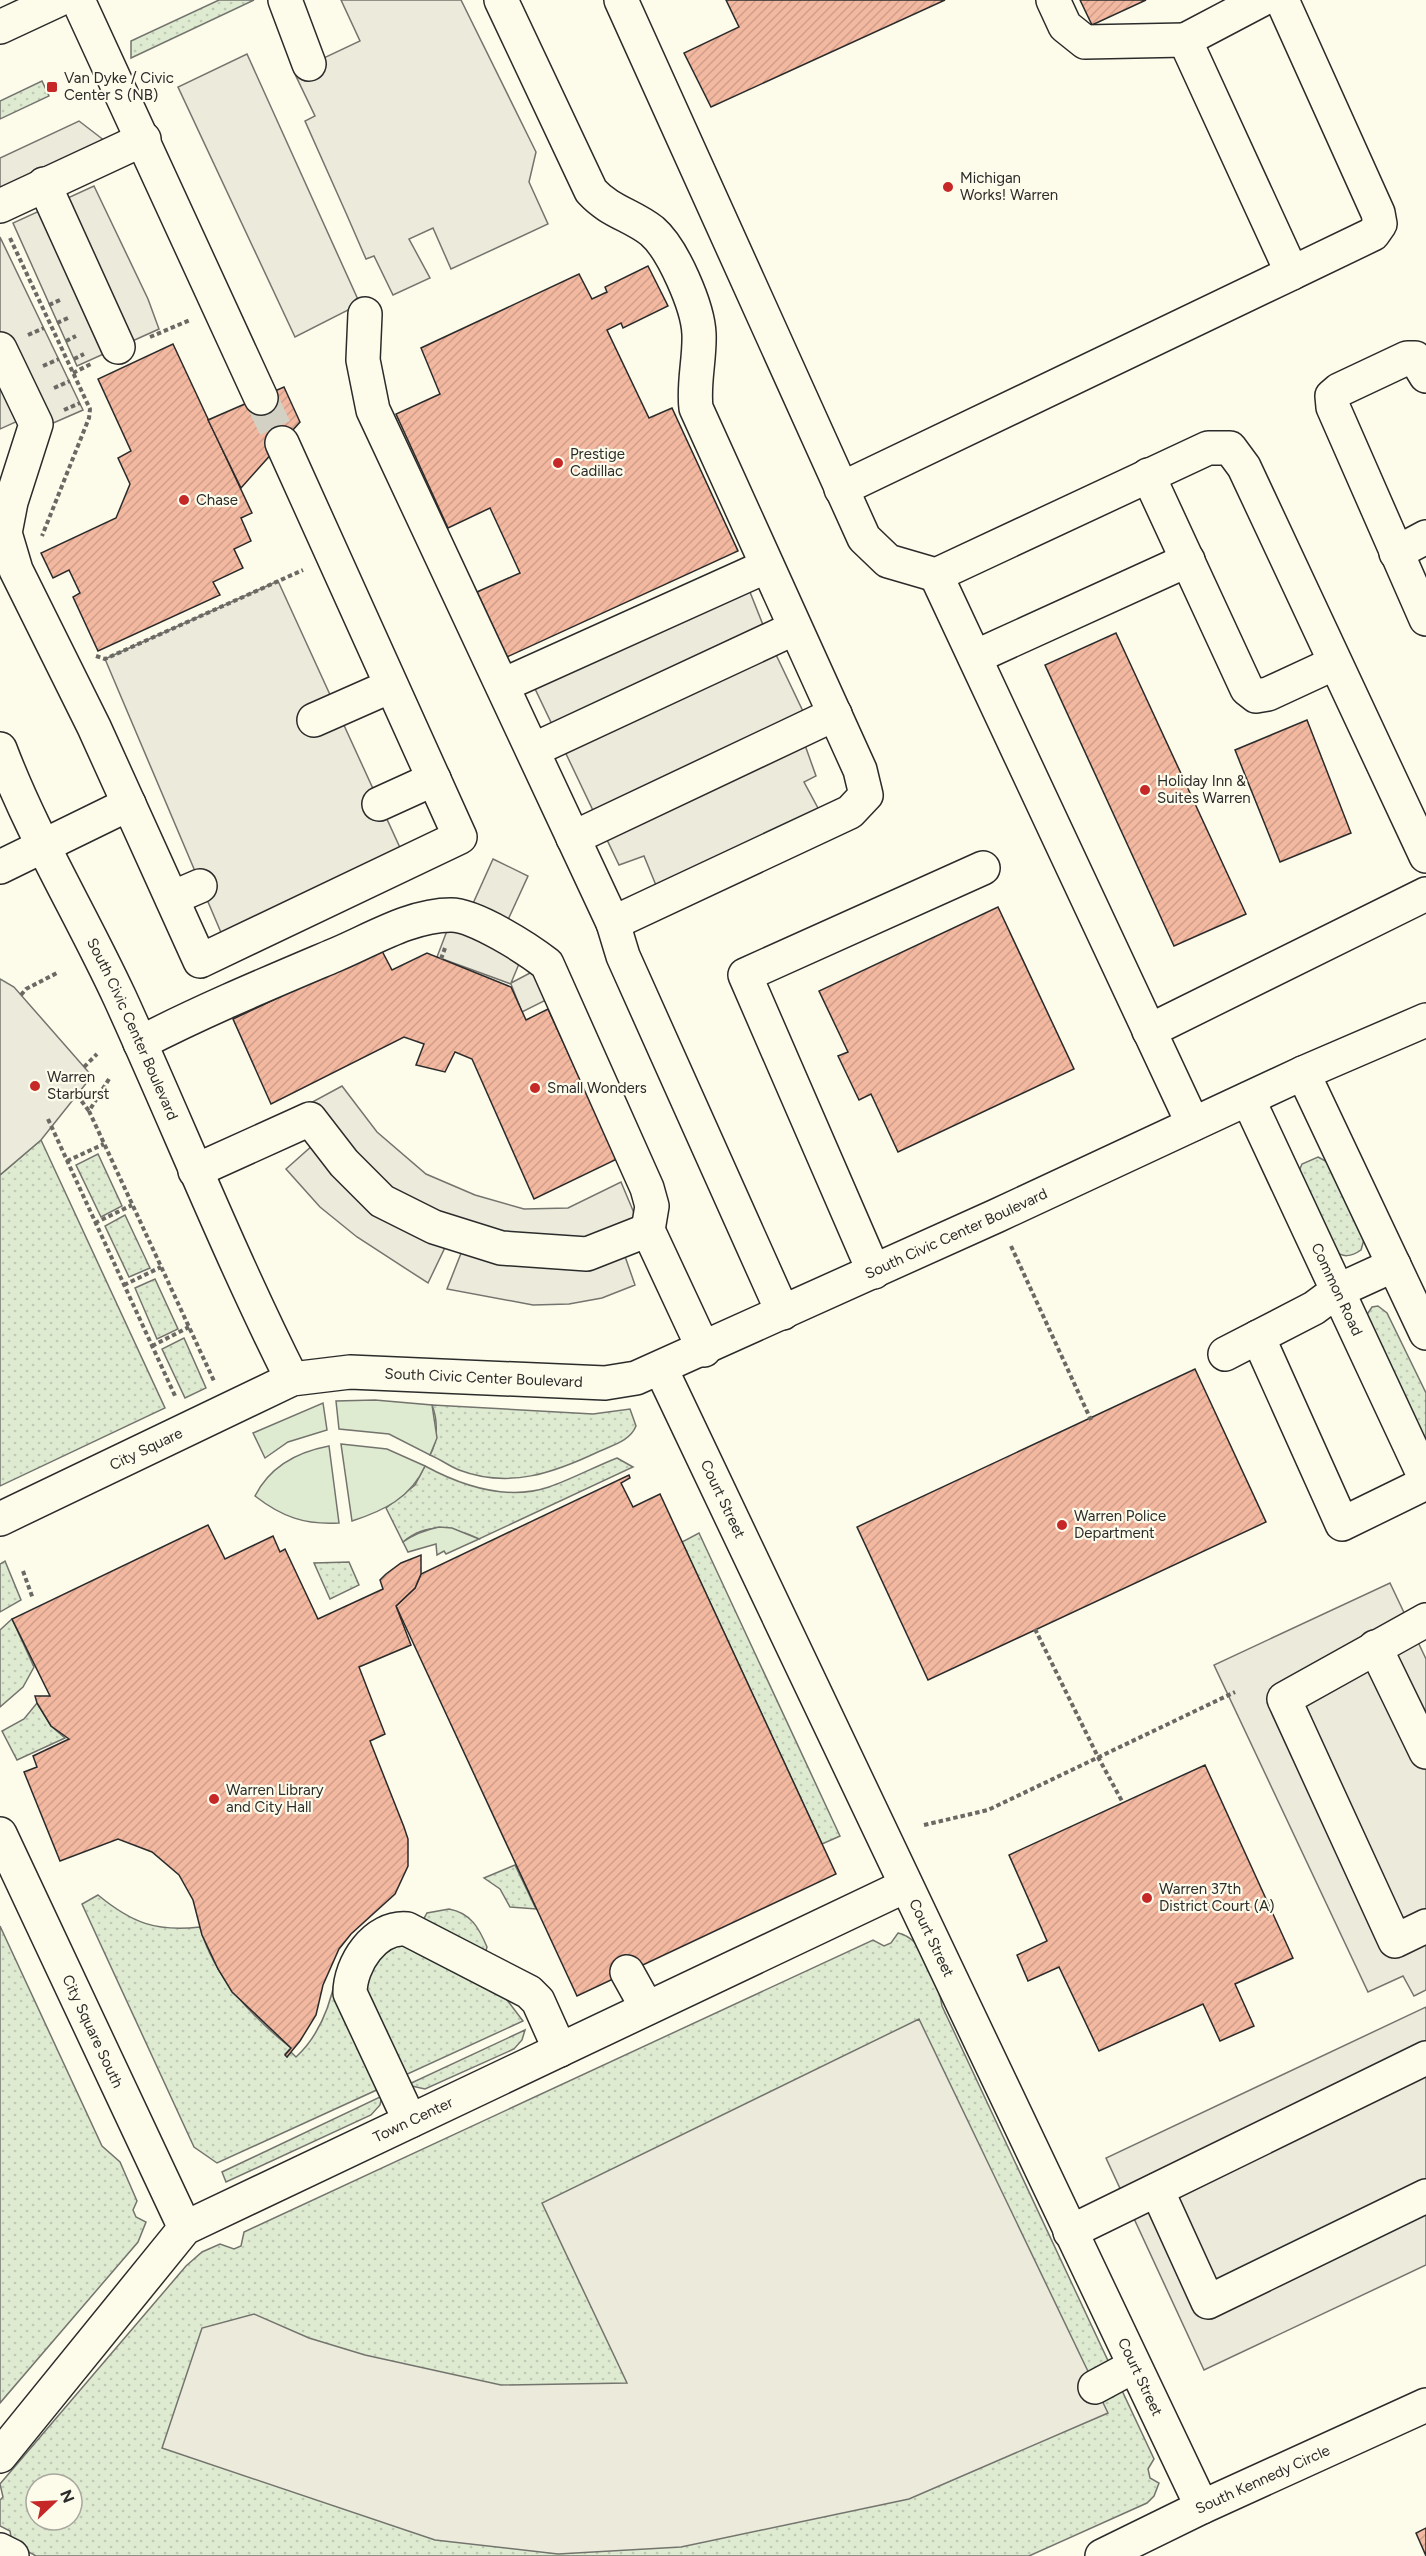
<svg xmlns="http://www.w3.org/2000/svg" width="1426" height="2556" font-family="Figtree,sans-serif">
  <defs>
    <pattern id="grass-dots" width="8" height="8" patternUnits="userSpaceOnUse" patternTransform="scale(1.5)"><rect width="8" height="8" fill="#deebd1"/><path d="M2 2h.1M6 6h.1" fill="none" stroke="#bfcab4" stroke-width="1.8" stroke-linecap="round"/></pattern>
    <pattern id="building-hatch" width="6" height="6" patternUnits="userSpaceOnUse" patternTransform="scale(1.5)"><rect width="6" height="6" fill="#f2b8a0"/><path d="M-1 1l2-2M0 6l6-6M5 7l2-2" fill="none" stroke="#d09e8a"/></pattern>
  </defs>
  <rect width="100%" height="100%" fill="#fdfbea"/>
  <g fill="url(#grass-dots)" stroke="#74746e" stroke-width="1.5" fill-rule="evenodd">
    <polygon points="219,0 254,0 131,58 131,41"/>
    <polygon points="42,81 49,96 0,119 0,101"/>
    <polygon points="41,1140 165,1408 0,1486 0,1175"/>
    <polygon points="98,1154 122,1206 101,1217 76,1165"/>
    <path d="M 1318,1157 L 1331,1164 L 1365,1236 L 1361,1250 C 1351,1257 1343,1258 1333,1250 L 1299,1171 L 1302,1164 Z"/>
    <polygon points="125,1215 150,1268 129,1277 105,1226"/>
    <polygon points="155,1279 178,1329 157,1339 135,1288"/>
    <polygon points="1378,1306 1387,1313 1426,1393 1426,1441 1422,1438 1366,1316 1372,1307"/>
    <polygon points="184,1338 206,1388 185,1398 162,1349"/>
    <path d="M 432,1405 L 593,1414 L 630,1409 L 636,1426 C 630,1441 613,1445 600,1451 C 554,1473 509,1489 459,1470 C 449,1466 440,1459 430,1455 C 438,1441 438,1420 432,1405 Z"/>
    <path d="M 617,1458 L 633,1467 L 479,1539 C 453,1526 427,1522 403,1542 L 386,1508 L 415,1485 L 425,1466 C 462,1486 507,1501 549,1487 C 572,1479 594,1467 617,1458 Z"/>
    <polygon points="699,1533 840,1836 822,1844 682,1542"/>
    <polygon points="5,1561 21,1600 0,1612 0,1564"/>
    <polygon points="349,1562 359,1585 330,1599 314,1563"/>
    <polygon points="12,1619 34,1667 23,1687 0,1707 0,1630"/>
    <polygon points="37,1703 51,1726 65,1738 17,1760 2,1731 24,1719"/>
    <polygon points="515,1865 536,1909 510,1907 500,1889 484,1878"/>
    <path d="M 98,1895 C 132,1923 156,1932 200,1927 C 214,1977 251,2016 291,2048 L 285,2054 L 287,2057 L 291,2052 L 296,2057 C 319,2036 330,2007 336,1976 L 381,2088 L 217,2163 L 194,2147 L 82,1904 Z"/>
    <path d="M 449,1909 C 471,1913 479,1928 487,1947 L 485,1954 L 422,1922 L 427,1913 Z"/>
    <polygon points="0,1926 102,2146 120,2162 137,2201 133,2210 136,2217 146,2222 138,2242 0,2403"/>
    <path d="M 898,1933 C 925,1939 938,1981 942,2006 L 1154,2459 L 1148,2469 L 1150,2478 L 1159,2483 L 1154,2496 L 1147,2503 L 1029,2556 L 36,2556 L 12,2543 L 10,2531 L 0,2526 L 0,2500 L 3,2497 L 0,2484 L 186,2266 L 202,2252 L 220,2244 L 234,2249 L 241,2246 L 244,2232 L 873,1940 L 884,1946 L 891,1943 ZM 36,2484 L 72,2484 L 72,2520 L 36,2520 Z"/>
    <path d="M 406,1944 L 504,1996 L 523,2021 L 401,2077 L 363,1984 C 368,1964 387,1948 406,1944 Z"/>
    <polygon points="525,2030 522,2040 514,2049 425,2089 407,2085"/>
    <polygon points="382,2096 380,2105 371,2115 226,2182 222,2172"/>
  </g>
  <g fill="#deebd1" stroke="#74746e" stroke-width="1.5">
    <polygon points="375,1400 432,1405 437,1438 430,1455 389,1434 339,1429 336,1401"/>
    <polygon points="323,1403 327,1430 288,1442 265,1458 253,1433"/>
    <path d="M 341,1444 L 387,1449 L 425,1466 C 411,1498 383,1511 352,1521 Z"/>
    <path d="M 329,1446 L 339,1523 C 305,1525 282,1517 255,1496 C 270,1466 297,1452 329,1446 Z"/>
    <path d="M 439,1527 L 452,1528 L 479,1539 L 446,1554 L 444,1551 L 437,1555 L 436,1544 L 408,1552 L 403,1542 C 414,1534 425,1530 439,1527 Z"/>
  </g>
  <g fill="#eceadb" stroke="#74746e" stroke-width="1.5">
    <polygon points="341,0 461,0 536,152 529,182 548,224 451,269 433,228 409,239 430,278 393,295 374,256 366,259 346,213 305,121 315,116 294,72 360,41"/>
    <polygon points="247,54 360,304 295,337 178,87"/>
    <polygon points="79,121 118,151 0,206 0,158"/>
    <polygon points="94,186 148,299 159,329 77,366 13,223"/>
    <polygon points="0,237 83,410 35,431 31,415 0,429"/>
    <polygon points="744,577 769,640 810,726 800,731 816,776 804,782 826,823 662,900 644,856 619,865 528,674"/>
    <polygon points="278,581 407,863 228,949 105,659"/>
    <polygon points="493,859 528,876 501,935 526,947 511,983 547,964 560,993 522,1012 511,984 437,957 453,915 466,919"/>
    <polygon points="0,979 14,987 92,1076 41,1140 0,1175"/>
    <polygon points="342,1086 377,1132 426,1174 475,1195 524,1209 568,1208 621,1182 642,1232 620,1242 635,1285 602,1298 569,1304 533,1305 447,1289 467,1238 452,1233 428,1283 357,1237 320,1207 286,1169 323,1136 305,1106"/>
    <polygon points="1390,1583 1426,1659 1426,1990 1414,1996 1403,1976 1368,1992 1214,1665"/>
    <polygon points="1426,2007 1426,2265 1204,2370 1106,2158"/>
    <polygon points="919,2019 1108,2413 909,2499 681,2547 558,2554 435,2540 162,2448 202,2328 254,2314 309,2338 365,2355 501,2385 627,2383 542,2203"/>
  </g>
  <g fill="url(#building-hatch)" stroke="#2b2b2b" stroke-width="1.5">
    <polygon points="726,0 945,0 711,107 684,53 739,27"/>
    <polygon points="1080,0 1146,0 1092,25"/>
    <polygon points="648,266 668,306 623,328 621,323 607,330 649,418 672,408 738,551 507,657 477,592 520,573 490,508 448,528 396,414 440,394 421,348 579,274 592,299 607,292 605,287"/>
    <polygon points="173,344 252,513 241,518 251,541 234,549 243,568 213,582 220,595 98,651 73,597 80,593 69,570 53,578 41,553 116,518 130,484 118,458 131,451 98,379"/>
    <polygon points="284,387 300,422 241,488 208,420"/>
    <polygon points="1116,633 1246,914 1174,946 1045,665"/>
    <polygon points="1307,720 1351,833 1280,862 1235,750"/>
    <polygon points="998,907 1074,1069 898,1152 871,1094 859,1100 838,1056 848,1052 819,991"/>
    <polygon points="381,949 392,970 427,953 511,987 526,1020 548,1009 617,1159 534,1199 472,1059 455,1052 445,1072 416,1065 424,1044 404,1037 271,1104 233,1019"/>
    <polygon points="1195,1369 1266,1522 928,1680 857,1527"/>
    <polygon points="629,1475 630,1478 621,1483 633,1507 660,1494 836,1874 577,1996 396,1606 415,1588 421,1574"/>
    <polygon points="208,1525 225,1559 273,1536 280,1552 285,1549 318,1619 383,1589 380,1580 386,1574 401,1563 421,1555 421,1574 415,1588 396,1606 411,1645 359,1667 385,1734 370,1741 404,1827 408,1839 408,1866 395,1894 351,1934 339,1949 323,1985 316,2015 300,2041 287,2057 285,2055 291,2048 232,1992 218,1969 202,1935 193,1900 179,1875 152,1852 118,1839 60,1861 24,1772 37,1767 33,1756 69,1739 51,1726 37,1703 35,1696 50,1696 12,1619"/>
    <polygon points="1205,1765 1293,1958 1235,1984 1254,2026 1220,2041 1203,2004 1099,2051 1059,1967 1028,1981 1017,1955 1047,1941 1009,1855"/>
    <polygon points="1426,2528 1426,2556 1416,2533"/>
  </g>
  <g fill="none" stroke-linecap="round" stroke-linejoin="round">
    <polyline stroke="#d3d1c4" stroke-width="33" stroke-dasharray="33 16" stroke-linecap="butt" points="261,398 282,443"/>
    <g stroke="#2b2b2b" stroke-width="36">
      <g id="minor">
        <polyline points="78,0 261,398"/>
        <polyline points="285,0 309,64"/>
        <polyline points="621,0 864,538 888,561 936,575 1208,448 1230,448 1244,467 1426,856"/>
        <polyline points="1053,0 1065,26 1085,42 1185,40"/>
        <polyline points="1261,0 1185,40 1292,273 1373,234 1380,224 1378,213 1282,0"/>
        <polyline points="44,184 118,347"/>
        <polyline points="0,206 144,139"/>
        <path d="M 365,314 L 363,360 L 373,410 L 613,923 L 850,812 L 866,795 L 860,770 L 696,408 C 693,383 700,359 699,334 C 698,307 673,249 652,231 C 632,215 610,212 591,191 L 501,0"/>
        <polyline points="0,349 36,424 11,502 5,533 16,570 94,727 200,961 460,837 282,443"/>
        <polyline points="1426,376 1415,358 1407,358 1339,390 1332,396 1333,407 1426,619"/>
        <polyline points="1148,475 1247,689 1256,696 1268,694 1335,663"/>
        <polyline points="841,489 1292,273"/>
        <polyline points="1396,553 1426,537"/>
        <polyline points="936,575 1193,1124"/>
        <polyline points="975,657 1188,560"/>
        <polyline points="503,685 767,566"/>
        <polyline points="314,720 391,686"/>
        <path id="s1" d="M 0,749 C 33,836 81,914 120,998 C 178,1125 229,1254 292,1379"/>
        <polyline points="533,750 795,628"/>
        <polyline points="379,804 434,779"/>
        <polyline points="573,838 835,714"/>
        <polyline points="0,867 129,804"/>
        <polyline points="172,898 200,886"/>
        <polyline points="613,923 623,956 783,1313"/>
        <polyline points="1149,1031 1426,894"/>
        <path d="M 140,1043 C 204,1010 269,983 335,955 C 371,940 411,915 451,915 C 475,915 528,949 547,964 L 647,1188 L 652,1206 L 648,1230"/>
        <polyline points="1303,1073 1426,1333"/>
        <path id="s2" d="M 1248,1099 L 1426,1480"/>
        <polyline points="195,1171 310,1119 344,1163 382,1201 434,1227 501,1248 587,1254 648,1230 704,1350"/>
        <polyline points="874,1272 745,975 983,868"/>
        <polyline points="1258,1337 1342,1524 1426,1483"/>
        <polyline points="1225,1354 1314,1308 1337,1291 1394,1265"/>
        <path id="s3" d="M 661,1369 L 1202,2507"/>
        <path id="s4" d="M 0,1519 L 292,1379 L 350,1372 L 605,1383 L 636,1378 L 996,1216 L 1303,1073 L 1426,1020"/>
        <polyline points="1426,1620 1284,1699 1395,1941 1426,1926"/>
        <polyline points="1375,1647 1426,1752"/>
        <path id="s5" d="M 0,1834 L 185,2228"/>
        <polyline points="627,1972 647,2008"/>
        <path d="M 410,2121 L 350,1993 C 350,1964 375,1926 407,1929 L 529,1992 L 538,2001 L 560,2050"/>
        <polyline points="1157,2190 1208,2302 1426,2196"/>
        <polyline points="1070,2232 1426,2058"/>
        <polyline points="1095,2387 1134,2366"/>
        <path id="s6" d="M 0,2456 L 185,2228 L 905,1886"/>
        <polyline points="0,2550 12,2556"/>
        <path id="s7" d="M 1102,2556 L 1202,2507 L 1426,2405"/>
      </g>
    </g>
    <g stroke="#2b2b2b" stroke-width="36">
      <polyline id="major" points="0,27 58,0"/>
    </g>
    <g stroke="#6a6964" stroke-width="4" stroke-dasharray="4.5 3" stroke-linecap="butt">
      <polyline points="10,238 90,409 89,418 42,536"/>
      <polyline points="49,305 60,300"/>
      <polyline points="57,323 68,318"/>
      <polyline points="28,335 44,328"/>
      <polyline points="150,337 190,320"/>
      <polyline points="66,341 76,336"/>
      <polyline points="74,359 84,354"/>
      <polyline points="43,366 59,359"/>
      <polyline points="73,373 91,364"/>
      <polyline points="54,388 70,381"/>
      <polyline points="64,410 80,403"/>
      <polyline points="96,656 105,659 303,570"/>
      <polyline points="441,959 445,948"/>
      <polyline points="21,995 26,989 57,973"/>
      <polyline points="84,1067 97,1054"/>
      <polyline points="109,1079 89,1111 214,1381"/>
      <polyline points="77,1095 89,1111"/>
      <polyline points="48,1119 176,1398"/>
      <polyline points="67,1161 104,1144"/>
      <polyline points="95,1223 132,1205"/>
      <polyline points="1011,1246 1091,1420"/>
      <polyline points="124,1285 161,1267"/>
      <polyline points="152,1346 189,1327"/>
      <polyline points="23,1571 33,1599"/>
      <polyline points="1035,1629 1098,1757 1123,1803"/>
      <polyline points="924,1825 988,1810 1235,1692"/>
    </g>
    <use href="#minor" stroke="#fdfbea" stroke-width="33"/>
    <use href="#major" stroke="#fdfbea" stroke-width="33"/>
  </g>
  <g fill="#c62828" stroke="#fdfbea" stroke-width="2">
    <rect x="46" y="81" width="12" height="12" rx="3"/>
    <circle cx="948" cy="187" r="6"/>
    <circle cx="558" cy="463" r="6"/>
    <circle cx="184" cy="500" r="6"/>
    <circle cx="1145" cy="790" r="6"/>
    <circle cx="35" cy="1086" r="6"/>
    <circle cx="535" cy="1088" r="6"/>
    <circle cx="1062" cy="1525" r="6"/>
    <circle cx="214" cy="1799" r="6"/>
    <circle cx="1147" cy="1898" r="6"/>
  </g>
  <g text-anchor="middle" stroke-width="4.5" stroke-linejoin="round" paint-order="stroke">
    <g font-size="15" fill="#2b2b2b" stroke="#fdfbea" text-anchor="start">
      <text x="64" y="83">Van Dyke / Civic<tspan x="64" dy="17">Center S (NB)</tspan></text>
      <text x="960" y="183">Michigan<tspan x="960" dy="17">Works! Warren</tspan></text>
      <text x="570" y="459">Prestige<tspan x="570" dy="17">Cadillac</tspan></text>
      <text x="196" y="505">Chase</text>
      <text x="1157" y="786">Holiday Inn &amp;<tspan x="1157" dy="17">Suites Warren</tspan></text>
      <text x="47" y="1082">Warren<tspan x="47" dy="17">Starburst</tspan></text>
      <text x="547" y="1093">Small Wonders</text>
      <text x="1074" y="1521">Warren Police<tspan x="1074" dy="17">Department</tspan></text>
      <text x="226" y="1795">Warren Library<tspan x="226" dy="17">and City Hall</tspan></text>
      <text x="1159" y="1894">Warren 37th<tspan x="1159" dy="17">District Court (A)</tspan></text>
    </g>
    <g font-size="15" fill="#2b2b2b" stroke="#fdfbea">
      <text dy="5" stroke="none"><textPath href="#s1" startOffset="310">South Civic Center Boulevard</textPath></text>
      <text dy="5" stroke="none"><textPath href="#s4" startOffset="1020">South Civic Center Boulevard</textPath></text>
      <text dy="5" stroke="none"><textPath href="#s2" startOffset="210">Common Road</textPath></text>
      <text dy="5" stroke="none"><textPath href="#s4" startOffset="516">South Civic Center Boulevard</textPath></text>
      <text dy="5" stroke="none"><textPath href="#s4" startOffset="162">City Square</textPath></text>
      <text dy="5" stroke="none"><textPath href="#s3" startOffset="144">Court Street</textPath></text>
      <text dy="5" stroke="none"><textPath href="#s3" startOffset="630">Court Street</textPath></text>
      <text dy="5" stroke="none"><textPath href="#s5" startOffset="218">City Square South</textPath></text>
      <text dy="5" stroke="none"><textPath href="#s6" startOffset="546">Town Center</textPath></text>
      <text dy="5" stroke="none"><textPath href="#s3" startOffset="1116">Court Street</textPath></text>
      <text dy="5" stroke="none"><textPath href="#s7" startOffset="178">South Kennedy Circle</textPath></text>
    </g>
  </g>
  <g transform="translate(54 2502) rotate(67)"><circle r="28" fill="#fdfbea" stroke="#a9a89e" stroke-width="1.5"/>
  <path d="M0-4.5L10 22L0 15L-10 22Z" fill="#c62828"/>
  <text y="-9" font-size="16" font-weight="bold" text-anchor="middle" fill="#2b2b2b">N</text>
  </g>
</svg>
